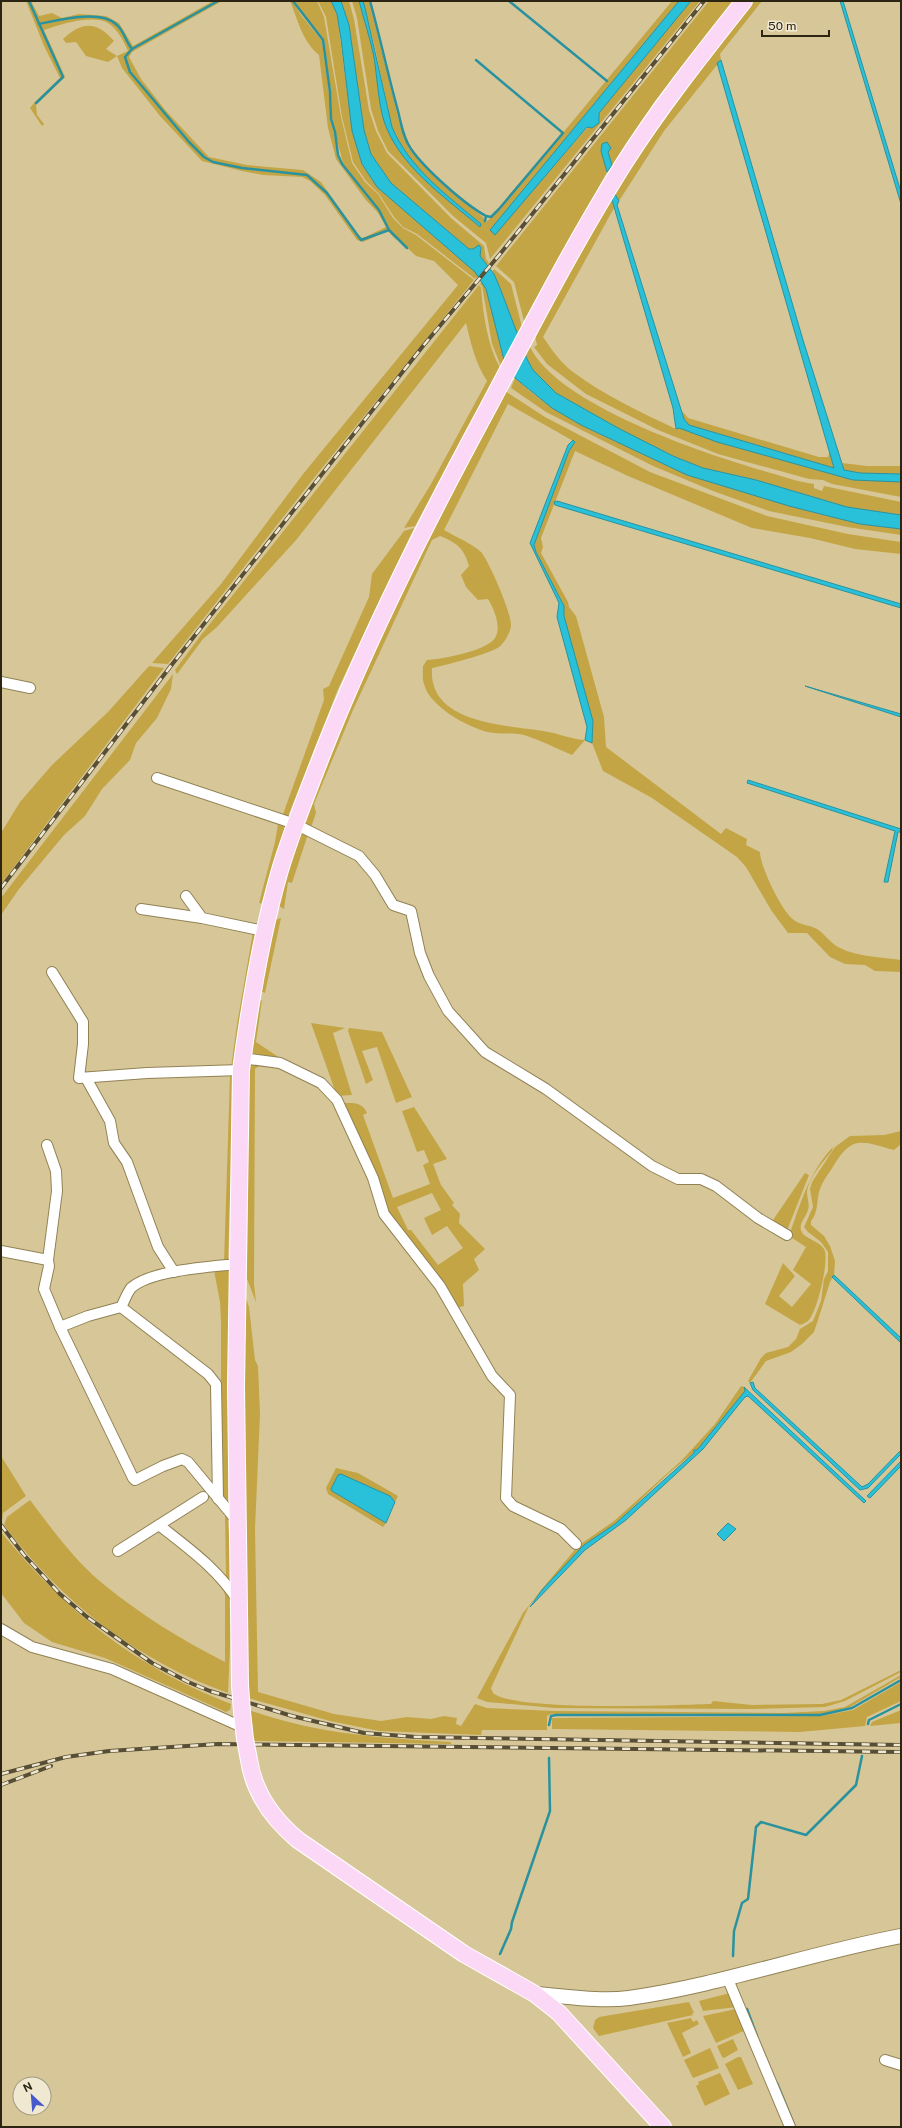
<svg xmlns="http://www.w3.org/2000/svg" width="902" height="2128" font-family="'Public Sans',sans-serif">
  <rect width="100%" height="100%" fill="#d7c798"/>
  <g fill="#c3a546" fill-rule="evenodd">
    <path d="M 26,1 L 31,1 L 39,16 L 52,13 L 62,18 L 79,14 L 106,16 L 119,23 L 133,46 L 213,1 L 222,1 L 132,52 L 129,57 L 141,79 L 166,111 L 209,157 L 247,165 L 303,170 L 321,182 L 358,235 L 363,238 L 386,227 L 378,213 L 365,199 L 336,159 L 328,128 L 319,55 C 302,41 298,20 290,1 L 292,1 L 301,15 L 322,41 L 329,93 L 330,120 L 334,133 L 337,156 L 341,165 L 379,211 L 397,241 L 388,231 L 363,242 L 357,240 L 325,195 L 310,181 L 302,177 L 263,175 L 242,171 L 202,161 L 160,116 L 122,68 L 117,56 L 108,62 L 86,56 L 76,42 L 66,43 L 63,39 C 82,21 97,21 114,41 L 106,49 L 117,56 L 128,51 C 124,41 117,29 108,23 C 93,14 59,25 44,30 L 65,77 L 36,105 L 37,115 L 44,124 L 42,126 L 30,108 L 34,103 L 60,78 L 44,46 Z"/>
    <polygon points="294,1 317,1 324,17 341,117 352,163 365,182 378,194 393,218 403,228 416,235 474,280 310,483 168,664 152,663 221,584 303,474 458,285 434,261 416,256 398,239 390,230 380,210 343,164 332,119 331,92 324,40"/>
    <polygon points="318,1 331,1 337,14 352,131 362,164 377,187 475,272 478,276 475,279 417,234 403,227 394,217 379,194 366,181 353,162 342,117 326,17"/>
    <polygon points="341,1 349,1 354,19 369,110 376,131 387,153 451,218 484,246 486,259 489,263 487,265 480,256 479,252 469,249 391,183 371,154 364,130 349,25"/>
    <path d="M 352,1 L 359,1 C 364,20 370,38 374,57 C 377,77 378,98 383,118 C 397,164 445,197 479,226 L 481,224 C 448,197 408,168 392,127 L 375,48 L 363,1 L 369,1 L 400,125 L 409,149 L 440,182 L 483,217 L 486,222 L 500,209 L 672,1 L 679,1 L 490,230 L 495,234 L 588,127 L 592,128 L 599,123 L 599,113 L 691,1 L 700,1 L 490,259 L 486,243 L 453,216 L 388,151 L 378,131 L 371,109 L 357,18 Z"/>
    <polygon points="709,1 735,1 655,101 612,165 608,152 601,151 607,172 524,321 514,282 496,266"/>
    <path d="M 754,1 L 762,1 L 720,54 L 721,60 L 664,131 L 619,201 L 615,194 L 612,200 L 614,208 L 543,337 C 552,350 561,363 573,372 C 602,394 642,413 676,429 L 679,428 L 717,442 L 853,480 L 899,481 L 901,482 L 901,497 L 832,484 L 823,480 L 809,479 L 718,454 L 658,430 L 586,394 L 547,364 L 534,347 L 537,345 L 535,336 L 591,231 L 653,133 Z"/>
    <polygon points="494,269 511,284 522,327 517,334 500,288 492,272"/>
    <polygon points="482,281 486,289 504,360 501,366 492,344 482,286 480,284"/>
    <path d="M 479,285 L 481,287 C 483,313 487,344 500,368 L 415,526 L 404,528 L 431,484 L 487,381 C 475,362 471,344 466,323 L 297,539 L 217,627 L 203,639 L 177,674 L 175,670 L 201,635 Z"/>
    <path d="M 530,347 C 559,406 706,454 767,472 C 782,476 798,482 814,484 L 814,488 L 822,491 L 824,486 L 901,502 L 901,515 L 847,507 L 756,480 L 703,468 L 673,456 L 618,428 L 556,393 L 533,370 L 525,355 Z"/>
    <path d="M 515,378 C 563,424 629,448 691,471 C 746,491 801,512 859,523 C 873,526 887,527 901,529 L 901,535 L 847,527 L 769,511 L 713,491 L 653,466 L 546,412 L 511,388 Z"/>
    <path d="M 505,391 L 545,417 L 650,472 L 767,516 L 848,534 L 901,542 L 901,554 L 855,549 L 810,538 L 752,528 L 628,476 L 575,451 L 541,538 L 543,547 L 541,553 L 568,602 L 569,607 L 576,616 L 604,717 L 606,747 L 721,834 L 726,828 L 747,839 L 746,845 L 760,852 C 760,866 782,912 794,920 C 800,925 810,925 817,929 C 825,934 831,944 840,948 C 858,957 882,957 901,960 L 901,972 L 875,971 L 865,965 L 845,964 L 830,957 L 807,933 L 788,933 L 771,910 L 746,867 L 737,857 L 652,798 L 603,771 L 592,743 L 593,721 L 564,616 L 564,606 L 536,552 L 534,545 L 569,451 L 575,442 L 508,404 L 444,530 C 456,537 471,543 481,552 C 489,561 512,614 511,626 C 510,633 505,642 499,647 C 492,653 443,666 432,668 C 428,724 506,725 543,731 C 558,733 570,739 585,740 L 572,755 C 556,748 540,740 524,735 C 512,732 499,735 488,732 C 467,727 429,706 424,684 C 422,678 423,672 423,666 L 427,660 C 443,659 486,651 495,638 C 502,627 494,609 488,599 L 478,600 L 466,587 L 461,575 L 469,566 C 464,548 457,543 440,536 L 432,540 L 353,710 L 314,804 L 316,813 L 310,830 L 303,826 C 356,674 432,533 505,391 Z"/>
    <polygon points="682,411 688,418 819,457 828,457 830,450 834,468 689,425 684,419"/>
    <polygon points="842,463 867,466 901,466 901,474 860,473 844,470"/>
    <polygon points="414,528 338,689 287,819 282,817 324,700 323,689 329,686 369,597 372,574 404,531"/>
    <polygon points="149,666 164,668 1,884 1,833 20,802 52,765 108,712"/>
    <polygon points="173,674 171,689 157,718 136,743 130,760 102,789 85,816 64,835 19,889 1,915 1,898"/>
    <polygon points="278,824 285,826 264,904 259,903 275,842"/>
    <polygon points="301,830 308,834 292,883 288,882 284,909 277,905 284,877"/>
    <polygon points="281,918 265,993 260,991 272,921"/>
    <polygon points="253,932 256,933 239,1024 234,1068 231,1068 237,1024"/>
    <polygon points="262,1000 256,1042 280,1058 254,1054 252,1050 258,1002"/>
    <polygon points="311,1023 345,1028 333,1033 352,1095 337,1096"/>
    <polygon points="349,1028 382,1032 412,1097 396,1103 377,1047 362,1051 373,1080 366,1084 348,1031"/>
    <polygon points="254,1063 280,1066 319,1085 281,1069 259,1066 255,1069 254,1284 256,1302 247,1279 249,1065"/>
    <polygon points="230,1075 234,1075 228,1262 224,1263"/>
    <path d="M 341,1103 C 352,1103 362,1101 367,1113 L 363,1115 L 393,1198 L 430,1184 L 423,1165 L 429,1162 L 424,1150 L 417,1152 L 402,1111 L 414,1107 L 447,1159 L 433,1164 L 441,1185 L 454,1203 L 452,1205 L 460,1214 L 459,1223 L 485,1249 L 474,1259 L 479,1270 L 463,1284 L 464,1306 L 456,1308 L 386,1213 ZM 432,1193 L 441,1210 L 424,1218 L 432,1235 L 447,1226 L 463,1248 L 438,1265 L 411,1230 L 408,1230 L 397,1207 Z"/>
    <path d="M 901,1131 L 901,1144 L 894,1150 C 863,1142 853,1134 834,1165 C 830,1172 823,1180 820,1189 C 816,1199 819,1212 811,1221 L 811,1225 L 824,1236 L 830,1246 L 835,1261 L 834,1275 L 830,1282 L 818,1320 L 814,1332 L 802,1344 L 791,1352 L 766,1361 L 750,1383 L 748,1381 L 761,1358 L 766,1353 L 788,1347 L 796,1339 L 800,1329 L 813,1321 L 821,1301 L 824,1279 L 828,1271 L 828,1252 L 821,1242 L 808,1232 L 804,1227 L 813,1207 L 810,1189 L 812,1182 L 835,1147 L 850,1136 L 884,1135 Z"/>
    <path d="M 833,1147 L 832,1151 C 823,1162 809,1177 807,1192 C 807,1199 810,1203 808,1210 C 806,1217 799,1223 801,1230 C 803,1239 819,1240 824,1249 C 830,1259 817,1313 808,1321 C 806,1323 802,1324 800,1325 L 765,1304 L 783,1263 L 795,1276 L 779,1296 L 792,1307 L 811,1284 L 793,1270 L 806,1247 L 789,1236 C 800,1205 809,1172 833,1147 Z"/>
    <polygon points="805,1173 809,1175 786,1233 771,1223"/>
    <polygon points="230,1267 228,1351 228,1506 221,1498 221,1321 220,1302 214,1270"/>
    <polygon points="244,1293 249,1307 255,1360 258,1366 260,1414 255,1529 258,1692 334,1714 381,1721 407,1717 431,1719 444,1716 457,1718 456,1724 461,1726 475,1704 487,1708 555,1711 783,1713 824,1711 845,1707 901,1675 901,1677 850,1707 821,1714 551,1714 547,1716 547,1730 482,1730 481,1735 379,1731 330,1721 248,1698 243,1535"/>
    <path d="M 741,1386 L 744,1387 L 745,1391 L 697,1450 L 669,1473 L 615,1524 L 584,1545 L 542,1590 L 529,1606 L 491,1688 L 493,1693 C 516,1712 673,1705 711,1704 L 713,1701 L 752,1705 L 822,1704 L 841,1700 L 901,1670 L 901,1672 L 845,1701 L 825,1707 L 754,1709 L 555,1708 L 487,1702 L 477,1698 L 523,1613 L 541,1590 L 578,1546 L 614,1521 L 682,1460 L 715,1424 Z"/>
    <polygon points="1,1456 26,1496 3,1513 2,1520"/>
    <polygon points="336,1468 358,1473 398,1496 395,1502 390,1496 331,1489 332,1491 386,1523 383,1527 328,1494 326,1488"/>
    <path d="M 30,1500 C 51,1528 75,1561 102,1583 C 141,1615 180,1639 225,1662 L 225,1595 L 220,1579 L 232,1600 L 228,1693 C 139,1662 60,1601 4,1525 L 7,1517 Z"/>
    <polygon points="225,1514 228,1516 232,1585 226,1577"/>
    <path d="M 1,1532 C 65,1611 135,1667 231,1704 L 230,1710 L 226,1712 L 105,1658 L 52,1642 L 24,1623 L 1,1593 Z"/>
    <polygon points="901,1682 901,1701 867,1717 865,1726 800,1732 552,1729 552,1718 821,1716 853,1710"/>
    <path d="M 249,1710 C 317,1734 380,1738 451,1742 L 451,1744 L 254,1741 Z"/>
    <polygon points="901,1710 901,1723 870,1726 872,1722"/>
    <polygon points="730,1993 737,2007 703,2011 699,2001"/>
    <polygon points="689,2002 694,2013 692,2013 693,2015 599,2036 593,2028 595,2020 599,2017"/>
    <polygon points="736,2009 746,2030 716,2043 703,2016"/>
    <polygon points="691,2018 693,2022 697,2020 699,2024 682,2033 691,2053 683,2057 667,2023"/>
    <polygon points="733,2039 738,2050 724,2058 722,2057 717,2046"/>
    <polygon points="710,2048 719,2068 693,2078 684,2060"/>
    <polygon points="738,2057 741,2057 753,2084 738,2090 725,2064"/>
    <polygon points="720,2073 730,2094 705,2106 696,2086 699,2084 698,2082"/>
  </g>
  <g fill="#29c0d9" stroke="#2a929e">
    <polygon points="331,1 341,1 349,25 364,130 371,154 391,183 469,249 473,249 479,245 481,248 480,256 494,274 500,288 527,359 533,370 556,393 618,428 673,456 703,468 756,480 847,507 901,515 901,529 860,524 789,506 687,475 581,425 552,408 515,378 504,360 486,289 475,272 377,187 362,164 352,131 341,39 337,14"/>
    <path d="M 359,1 L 363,1 L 365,8 L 392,127 C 409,168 448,196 481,224 L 480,227 C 445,197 397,165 383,118 C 378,98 377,77 374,57 C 370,38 364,20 359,1 Z"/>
    <polygon points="679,1 691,1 599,113 599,123 592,128 587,127 495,235 490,230"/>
    <polygon points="840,1 843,1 901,192 901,204"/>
    <polygon points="721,60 803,340 844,470 860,473 901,474 901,482 853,480 717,442 679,428 676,429 673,408 612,200 615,194 619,201 617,205 684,419 689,425 834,468 717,63"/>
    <polygon points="607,142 611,148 608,152 612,165 607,172 601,151 602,144"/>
    <polygon points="573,440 575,442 569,451 534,545 536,552 564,606 564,616 593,721 592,743 585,740 587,727 557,617 559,603 530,543 568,445"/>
    <polygon points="557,501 901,604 901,608 555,505 554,502"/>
    <polygon points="805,686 901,714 901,717"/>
    <polygon points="748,780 901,829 901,832 898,832 888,882 884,882 895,831 747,783"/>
    <polygon points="834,1275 901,1338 901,1343 832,1277"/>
    <polygon points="753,1382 755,1388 862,1487 868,1484 901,1450 901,1454 868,1488 860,1490 753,1390 750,1383"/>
    <polygon points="744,1387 866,1501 864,1503 748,1396 745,1397 703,1449 626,1520 585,1550 530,1607 542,1590 584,1545 615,1524 694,1453 694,1450 697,1450 745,1391"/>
    <polygon points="901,1461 901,1466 870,1498 867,1496"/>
    <polygon points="341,1474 390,1496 395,1502 386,1523 332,1491 331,1489 338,1475"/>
    <polygon points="728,1523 736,1529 724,1541 717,1534"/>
  </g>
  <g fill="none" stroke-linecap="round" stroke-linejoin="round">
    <g stroke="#2a929e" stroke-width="2.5">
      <polyline points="29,1 63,77 36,103"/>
      <polyline points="293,1 323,40 330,92 331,119 335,132 338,155 342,164 379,210 389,230 407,248"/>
      <path d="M 370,1 C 380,37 388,75 398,111 C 401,123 403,138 411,149 C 425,169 464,204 486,216"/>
      <polyline points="509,1 607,81"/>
      <path d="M 39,24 C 59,20 101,9 117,25 C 124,31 126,42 132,49 L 218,1"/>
      <polyline points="132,49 125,57 130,72 189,142 204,157 213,162 242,168 307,175 327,193 361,240 389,230"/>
      <polyline points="476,60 563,133 499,209 491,217 486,216 485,221"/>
      <polyline points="868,1724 869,1720 901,1704"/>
      <polyline points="549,1725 551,1716 556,1715 820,1715 852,1708 901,1680"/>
      <polyline points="500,1954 511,1929 512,1922 550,1811 549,1758"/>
      <polyline points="733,1956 734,1931 742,1903 748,1899 756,1827 761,1822 806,1835 856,1785 862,1756"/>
      <polyline points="747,2009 757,2036"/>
      <polyline points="777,2083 795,2127"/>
    </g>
    <g stroke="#918255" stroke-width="12">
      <g id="minor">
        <polyline points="1,682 30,688"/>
        <polyline points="157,778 295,824 359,856 375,875 393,905 411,911 420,953 429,976 448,1011 485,1052 546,1089 652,1166 678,1179 701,1179 716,1186 758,1218 787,1235"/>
        <polyline points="186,896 202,918 264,931"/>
        <polyline points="141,909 202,918"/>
        <polyline points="52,972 83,1022 83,1044 79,1078 147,1073 241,1070"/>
        <polyline points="242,1058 280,1063 321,1083 337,1100 373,1178 384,1214 440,1286 492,1376 510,1395 506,1498 513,1506 561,1529 576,1544"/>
        <polyline points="86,1078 110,1121 114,1143 127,1162 158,1247 174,1272"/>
        <polyline points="47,1145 56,1171 57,1191 48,1260"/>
        <path d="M 1,1251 L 48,1260 L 49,1266 L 44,1289 L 60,1327 L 88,1316 L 121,1307 C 124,1302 127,1293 131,1288 C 151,1270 210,1267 237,1264"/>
        <polyline points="121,1307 208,1374 216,1384 218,1499"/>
        <polyline points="60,1327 133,1478 135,1480 163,1466 182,1459 188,1462 237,1521"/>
        <path d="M 159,1525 C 188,1548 218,1569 238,1601"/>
        <polyline points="118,1551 203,1497"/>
        <polyline points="1,1629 32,1647 112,1669 242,1727"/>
        <polyline points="727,1977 790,2127"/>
        <polyline points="885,2060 901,2065"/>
      </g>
    </g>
    <g stroke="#918255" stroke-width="16">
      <path id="secondary" d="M 535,1994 C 565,1996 599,2002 629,1998 C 721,1985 810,1953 901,1936"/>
    </g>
    <g stroke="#fff" stroke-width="18">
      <g id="primary">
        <path d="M 240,1685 L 236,1387 L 241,1070 C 250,1003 261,935 280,870 C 292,830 308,791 323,752 C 370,633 428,519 489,406 C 532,325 574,243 623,165 C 659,108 702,54 744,1"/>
        <polyline points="242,1712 245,1739"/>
        <path d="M 249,1760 C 254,1793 274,1820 298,1840 L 464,1954 L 535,1994 L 559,2013 L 663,2127"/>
      </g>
    </g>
    <use href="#minor" stroke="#fff" stroke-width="10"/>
    <use href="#secondary" stroke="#fff" stroke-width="14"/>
    <use href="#primary" stroke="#fbd9f6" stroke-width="16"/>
    <g stroke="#574e35" stroke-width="4">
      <g id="rail">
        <polyline points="1,888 170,667 423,346 500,254 704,1"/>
        <polyline points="1,1525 24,1555 60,1594 87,1617 152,1663 188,1682 210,1691 292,1716 364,1733 416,1737 901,1745"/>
        <polyline points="1,1774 66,1757 109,1751 218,1744 901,1752"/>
        <polyline points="1,1785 51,1766"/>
      </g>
    </g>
    <use href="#rail" stroke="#f0e8d0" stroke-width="2.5" stroke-dasharray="8" stroke-linecap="butt"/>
    <g stroke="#fff" stroke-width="18" stroke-linecap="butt">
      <g id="primary-bridge">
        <polyline points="240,1685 242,1712"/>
        <polyline points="245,1739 249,1760"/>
      </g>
    </g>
    <use href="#primary-bridge" stroke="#fbd9f6" stroke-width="16"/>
  </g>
  <rect width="902" height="2128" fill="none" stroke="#2c2513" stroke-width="4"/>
  <g transform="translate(32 2096) rotate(334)"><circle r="19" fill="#f0e8d0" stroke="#a29a84"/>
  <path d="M0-3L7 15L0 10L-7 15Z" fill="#4558cc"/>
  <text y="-6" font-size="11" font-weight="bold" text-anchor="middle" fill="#2c2513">N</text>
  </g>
  <path d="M762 30v6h67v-6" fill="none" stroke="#2c2513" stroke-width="2"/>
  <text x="768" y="30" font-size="12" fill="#2c2513" stroke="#f0e8d0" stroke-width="3" paint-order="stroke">50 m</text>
</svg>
